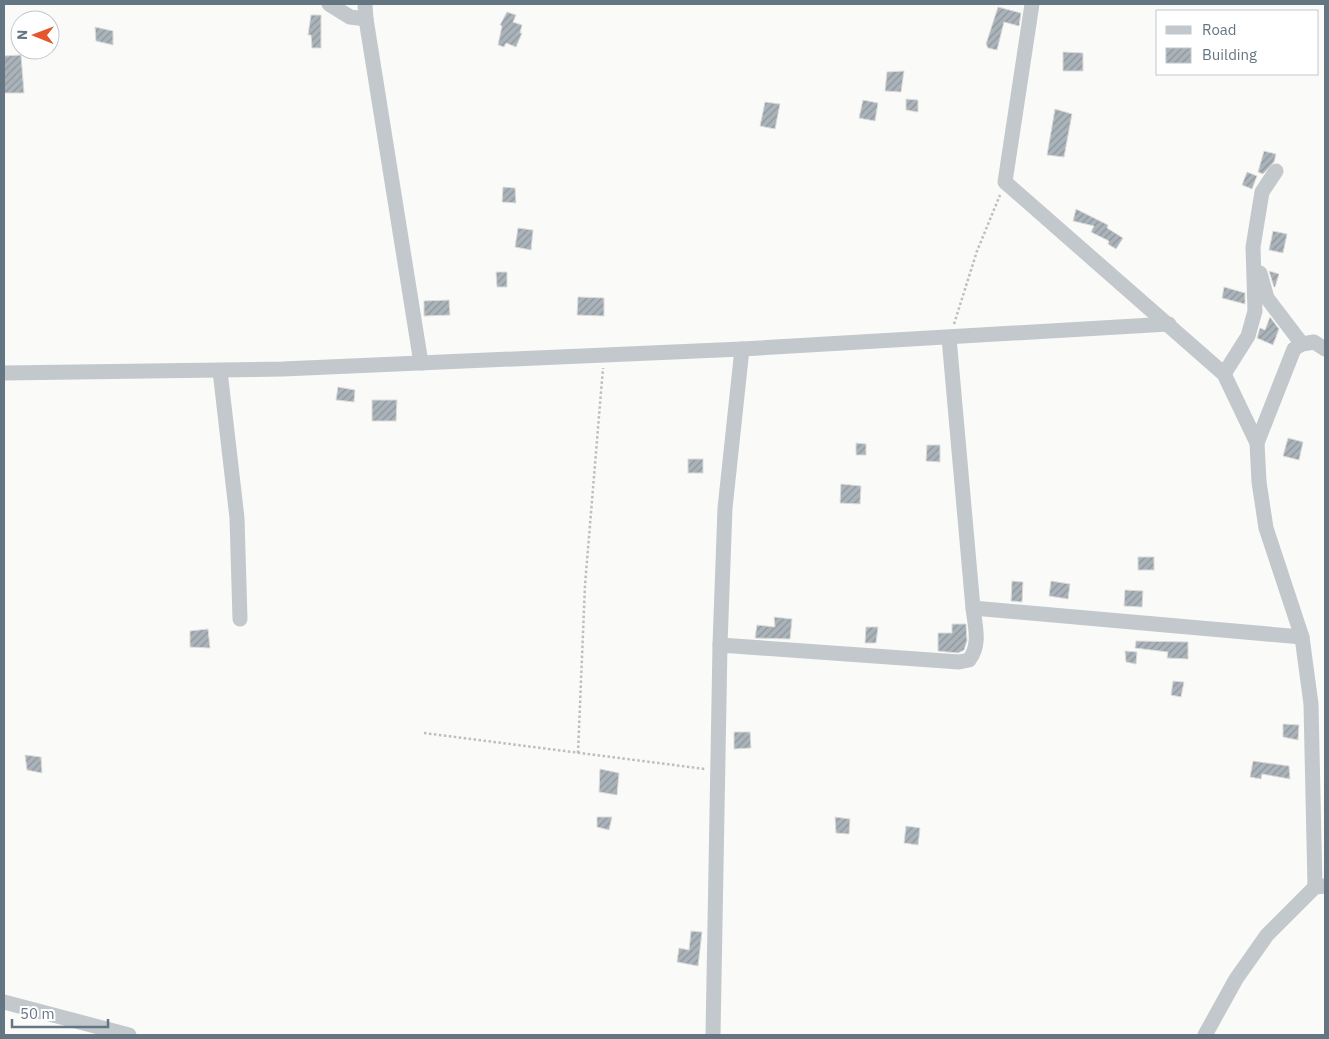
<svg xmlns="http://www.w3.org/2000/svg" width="1329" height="1039" font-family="'IBM Plex Sans',sans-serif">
  <defs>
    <pattern id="building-hatch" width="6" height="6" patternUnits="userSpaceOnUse" patternTransform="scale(1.25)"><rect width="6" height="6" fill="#aab3b9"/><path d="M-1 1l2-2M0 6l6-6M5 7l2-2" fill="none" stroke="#8e969c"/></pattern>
  </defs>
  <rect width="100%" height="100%" fill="#fafaf8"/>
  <g fill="url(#building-hatch)" stroke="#dcdcda">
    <polygon points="998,7 1021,13 1019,26 1004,22 997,50 988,48 986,44"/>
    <polygon points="507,12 516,15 513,22 522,25 520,33 522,33 516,47 506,43 504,47 498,45 502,26 500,25"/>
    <polygon points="311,15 321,15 321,48 312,48 311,35 308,35"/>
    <polygon points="95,27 113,31 113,45 96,41"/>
    <polygon points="1063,52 1083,53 1083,71 1063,71"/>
    <polygon points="21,55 24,93 4,93 4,56"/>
    <polygon points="904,71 901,92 885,91 887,72"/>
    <polygon points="906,99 918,100 918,112 906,110"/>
    <polygon points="863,100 878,103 875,121 859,118"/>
    <polygon points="765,102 780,104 775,129 760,126"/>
    <polygon points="1055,109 1072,114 1064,157 1047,155"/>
    <polygon points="1264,151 1276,154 1274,162 1263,174 1258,172"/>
    <polygon points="1247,172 1257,176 1252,189 1242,185"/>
    <polygon points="503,187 515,188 516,203 502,202"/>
    <polygon points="1076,209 1108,225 1107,228 1123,238 1116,249 1108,244 1109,241 1091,232 1094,226 1073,221"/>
    <polygon points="518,228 533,230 531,250 515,247"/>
    <polygon points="1273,231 1287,234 1283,253 1269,250"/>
    <polygon points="1269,271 1279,274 1275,287 1274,287"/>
    <polygon points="496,272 507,272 507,287 497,287"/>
    <polygon points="1224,287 1245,293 1245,304 1222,298"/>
    <polygon points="578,297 604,298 604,316 577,315"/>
    <polygon points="449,300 450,315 424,316 424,301"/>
    <polygon points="1270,317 1279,329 1273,345 1257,338 1260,328 1265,330"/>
    <polygon points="338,387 355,390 354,402 336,400"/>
    <polygon points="372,400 397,400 396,421 372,421"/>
    <polygon points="1288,438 1303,442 1299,460 1283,456"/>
    <polygon points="856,443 866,444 866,455 856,455"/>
    <polygon points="927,445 940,445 940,462 926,461"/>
    <rect x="688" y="459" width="15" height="14"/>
    <polygon points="841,484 861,486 860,504 840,503"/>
    <rect x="1138" y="557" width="16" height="13"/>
    <polygon points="1012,581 1023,582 1022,602 1011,601"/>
    <polygon points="1051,581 1070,584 1068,599 1049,596"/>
    <polygon points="1125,590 1143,591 1142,607 1124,606"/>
    <polygon points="774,617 792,619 790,639 755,638 757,625 775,627"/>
    <polygon points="952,624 966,624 967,641 964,650 958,653 938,651 938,633 952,633"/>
    <polygon points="866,627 878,627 876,643 865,643"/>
    <polygon points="208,629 210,648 190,647 190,631"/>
    <polygon points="1136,641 1188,642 1188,659 1167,658 1168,652 1135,648"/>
    <polygon points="1125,651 1137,652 1136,664 1126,662"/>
    <polygon points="1173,681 1184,682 1181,697 1171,695"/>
    <polygon points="1283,724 1299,725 1298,740 1283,737"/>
    <polygon points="734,732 750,732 751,748 734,749"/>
    <polygon points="25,755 41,757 42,773 27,770"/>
    <polygon points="1253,761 1289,766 1290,779 1262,774 1261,779 1250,777"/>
    <polygon points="600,769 619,773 617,795 599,792"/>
    <polygon points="597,817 612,817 609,830 597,827"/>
    <polygon points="835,817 850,819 849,834 836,833"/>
    <polygon points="906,826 920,828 918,845 904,843"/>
    <polygon points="691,931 702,932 698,966 677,962 679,948 689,950"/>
  </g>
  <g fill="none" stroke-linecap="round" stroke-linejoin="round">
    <g stroke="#bbbfc2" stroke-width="2.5" stroke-dasharray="2.5 2.5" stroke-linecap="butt">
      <polyline points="954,324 977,251 1000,195"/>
      <polyline points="424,733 705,769"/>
      <polyline points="578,753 585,585 603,368"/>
    </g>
    <g stroke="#c3c8cc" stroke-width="15">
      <polyline points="329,4 350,17 366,19 365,4"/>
      <polyline points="1032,4 1005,182 1224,374 1257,443 1259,482 1266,528 1302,637 1311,704 1315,887"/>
      <polyline points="366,19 421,363"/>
      <polyline points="1260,273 1267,298 1302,344"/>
      <polyline points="949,338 973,608 1302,637"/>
      <polyline points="220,371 237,518 240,619"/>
      <polyline points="4,373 283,369 742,349 1169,324"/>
      <polyline points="1224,374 1248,336 1255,311 1253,247 1262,192 1276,171"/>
      <polyline points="1257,443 1294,349 1302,344 1314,342 1325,349"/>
      <polyline points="720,645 725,508 742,349"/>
      <polyline points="4,1002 129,1035"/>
      <path d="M 713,1035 L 720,645 L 959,662 L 969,660 C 981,645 975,626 973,608"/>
      <polyline points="1205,1035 1236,979 1267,935 1315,887 1325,886"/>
    </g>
  </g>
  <rect width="1329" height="1039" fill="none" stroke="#657683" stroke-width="10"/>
  <rect x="1156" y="10" width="162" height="65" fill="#ffffff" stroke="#c1c8cd"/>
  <rect x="1166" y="26" width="25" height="8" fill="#c3c8cc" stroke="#c1c8cd"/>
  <text x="1202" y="35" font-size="15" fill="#657683">Road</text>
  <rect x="1166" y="48" width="25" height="15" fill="url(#building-hatch)" stroke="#c1c8cd"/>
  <text x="1202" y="60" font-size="15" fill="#657683">Building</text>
  <g transform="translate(35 35) rotate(271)"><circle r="24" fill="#ffffff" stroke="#c1c8cd"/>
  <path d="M0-4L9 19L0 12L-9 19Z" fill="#e4572e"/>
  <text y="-8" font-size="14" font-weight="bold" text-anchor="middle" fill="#657683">N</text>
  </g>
  <path d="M12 1019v8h96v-8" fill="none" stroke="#657683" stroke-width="2.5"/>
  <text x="20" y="1019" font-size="15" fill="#657683" stroke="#ffffff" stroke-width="4" paint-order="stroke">50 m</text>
</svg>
